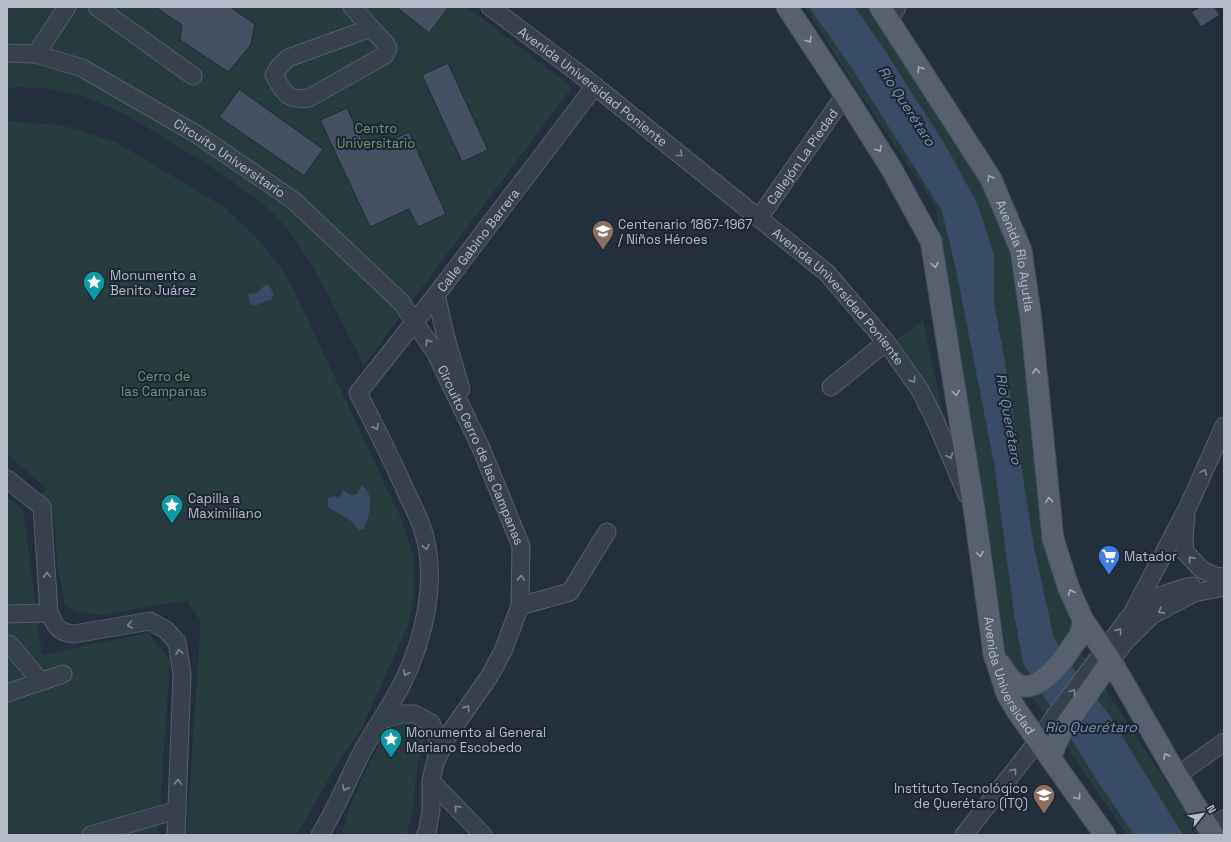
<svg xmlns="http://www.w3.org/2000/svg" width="1231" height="842" font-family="'Space Grotesk',sans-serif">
  <rect width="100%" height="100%" fill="#242f3e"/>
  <g fill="#263c3f">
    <polygon points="7,7 467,7 572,87 364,365 314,268 293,236 274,214 256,198 205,163 125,114 85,97 50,89 18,87 7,88"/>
    <polygon points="805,7 879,7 977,163 1016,248 1044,533 1077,646 1201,835 1127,835 1007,660 935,206 851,80"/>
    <polygon points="7,121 60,125 114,141 224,207 259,240 283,270 295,293 400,516 413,555 414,596 409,623 361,730 341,757 297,835 186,835 199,653 200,620 187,601 144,607 105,615 77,612 65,605 57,562 55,529 48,504 41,497 47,488 7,454"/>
    <polygon points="923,320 946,426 894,341"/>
    <polygon points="7,497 23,510 42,655 148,633 170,660 158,835 7,835"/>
    <path d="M 399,724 L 410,724 L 420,732 L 427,743 L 418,760 L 411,818 L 406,835 L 343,835 C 341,822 371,757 380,744 C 386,737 393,730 399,724 Z"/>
  </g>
  <g fill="#394c67">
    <polygon points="809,7 855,7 886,52 947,148 978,205 994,255 994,304 1005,362 1034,547 1054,638 1082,681 1108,713 1183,835 1134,835 1098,782 1023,663 1014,613 994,463 955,265 942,211 851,67"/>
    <path d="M 265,285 L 269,285 L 274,295 L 271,300 L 265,301 L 255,306 C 249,304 249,300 248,294 L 257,293 Z"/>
    <path d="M 362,485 C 376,496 369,515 364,529 L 359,530 L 351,521 L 328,507 L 328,499 L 334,496 L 338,498 L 341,495 L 343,490 L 351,495 L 356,495 Z"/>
  </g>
  <g fill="#455162" stroke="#1f2835">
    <polygon points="155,7 230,7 255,24 251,45 228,72 180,40 182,25"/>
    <polygon points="396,7 449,7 429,33"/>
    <polygon points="1200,7 1214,7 1220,15 1201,27 1191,12"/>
    <polygon points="448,63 488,150 462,162 422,75"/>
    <polygon points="239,89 323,149 304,176 219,117"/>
    <polygon points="347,108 367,151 409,132 446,214 418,227 409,209 370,227 320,120"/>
  </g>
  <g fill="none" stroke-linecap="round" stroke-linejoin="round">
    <g stroke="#565f6c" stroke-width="19">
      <g id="minor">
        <polyline points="97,7 193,76"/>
        <polyline points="352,7 371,28"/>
        <path id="s1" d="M 490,7 L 581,75 L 827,273 L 886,342 L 920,390 L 935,420 L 967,495"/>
        <polyline points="889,20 897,7"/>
        <path d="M 371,28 L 386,44 L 388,48 L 385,55 L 309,98 C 286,101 284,92 274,75 L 279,67 L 288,58 Z"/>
        <path id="s2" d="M 7,53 L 36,54 L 82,68 L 198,135 L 293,200 L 401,302 L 435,352 L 481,448 L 521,546 L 520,606 L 503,651 L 489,677 L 447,737 L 435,763 L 431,781 L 431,810 L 427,833 L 425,835"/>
        <polyline points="36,54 67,7"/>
        <path id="s3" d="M 759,218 L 845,95"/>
        <polyline points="436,295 447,342 461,389"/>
        <polyline points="831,387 886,342"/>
        <path d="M 7,479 L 42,507 L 49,613 C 56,626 58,633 74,634 L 150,621 L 166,630 L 177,642 L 182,674 L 176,835"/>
        <polyline points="1186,518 1184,536 1185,552 1201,569 1215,576 1224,577"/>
        <polyline points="520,606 570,592 607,532"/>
        <polyline points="1135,611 1154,598 1180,589 1192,586"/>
        <polyline points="7,614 49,613"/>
        <polyline points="7,644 9,644 13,648 40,681"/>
        <polyline points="1111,661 1124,643 1152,615 1194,593 1224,587"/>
        <polyline points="7,693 63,674"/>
        <polyline points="382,720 402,714 415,714 431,723 438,738 436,755"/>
        <polyline points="1178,775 1224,742"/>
        <polyline points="431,781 483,835"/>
        <polyline points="1210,829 1224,819"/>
        <polyline points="91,835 177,810"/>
        <path id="s4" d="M 320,835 C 337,807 349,777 364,748 C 376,727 390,707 401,686 C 425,638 439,578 422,527 C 418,516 412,504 407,494 C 392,459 375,426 358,393 L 436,295 L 595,86"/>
        <polyline points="964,835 1038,741 1052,720 1133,612 1188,507 1224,426"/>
      </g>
    </g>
    <g stroke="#414a57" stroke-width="23">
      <g id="major">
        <path id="s5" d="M 787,7 L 845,95 L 891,168 L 931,241 L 975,515 L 994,654 L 1007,694 L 1017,711 L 1105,835"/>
        <path id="s6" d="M 880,7 L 991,179 L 1021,250 L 1031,319 L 1053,539 L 1069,589 L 1083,620 L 1111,661 L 1172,767 L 1213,835"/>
        <path d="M 1001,665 C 1005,672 1011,682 1019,685 C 1040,693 1064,659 1073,645 C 1076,641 1080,636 1081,632 C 1082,628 1083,623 1083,620"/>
        <polyline points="1050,758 1061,732 1111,661"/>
      </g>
    </g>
    <use href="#minor" stroke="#38414e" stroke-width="17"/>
    <use href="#major" stroke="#56606e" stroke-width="21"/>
  </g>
  <defs><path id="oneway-chevron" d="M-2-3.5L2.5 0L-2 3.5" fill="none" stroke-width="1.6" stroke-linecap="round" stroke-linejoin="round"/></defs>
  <g stroke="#a1aab7">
    <use href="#oneway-chevron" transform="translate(809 40) rotate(57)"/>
    <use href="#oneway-chevron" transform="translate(920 69) rotate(-123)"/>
    <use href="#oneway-chevron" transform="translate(879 149) rotate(58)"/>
    <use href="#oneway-chevron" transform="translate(990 178) rotate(-119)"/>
    <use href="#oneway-chevron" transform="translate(935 265) rotate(81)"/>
    <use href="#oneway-chevron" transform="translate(1036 371) rotate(-96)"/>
    <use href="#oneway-chevron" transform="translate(956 393) rotate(81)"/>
    <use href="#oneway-chevron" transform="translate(1049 500) rotate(-96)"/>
    <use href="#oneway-chevron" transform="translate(980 554) rotate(82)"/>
    <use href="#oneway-chevron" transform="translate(1071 592) rotate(-113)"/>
    <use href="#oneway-chevron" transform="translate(1166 756) rotate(-120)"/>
    <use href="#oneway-chevron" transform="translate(1078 797) rotate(54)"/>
  </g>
  <g stroke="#7c8592">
    <use href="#oneway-chevron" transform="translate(680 154) rotate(39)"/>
    <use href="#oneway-chevron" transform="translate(428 342) rotate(-123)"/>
    <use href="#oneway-chevron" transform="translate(913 380) rotate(55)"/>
    <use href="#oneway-chevron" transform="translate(376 427) rotate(63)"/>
    <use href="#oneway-chevron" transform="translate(950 456) rotate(67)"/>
    <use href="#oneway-chevron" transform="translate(1204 472) rotate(-66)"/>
    <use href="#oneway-chevron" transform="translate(426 547) rotate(79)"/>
    <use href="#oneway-chevron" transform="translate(1191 559) rotate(-132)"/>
    <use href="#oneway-chevron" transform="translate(47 575) rotate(-94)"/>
    <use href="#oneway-chevron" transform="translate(521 578) rotate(-88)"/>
    <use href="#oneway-chevron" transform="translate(1161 611) rotate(152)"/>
    <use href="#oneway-chevron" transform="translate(130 625) rotate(170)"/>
    <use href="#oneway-chevron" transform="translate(1119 631) rotate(-53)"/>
    <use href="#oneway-chevron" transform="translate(179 652) rotate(-99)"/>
    <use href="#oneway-chevron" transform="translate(406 673) rotate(113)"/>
    <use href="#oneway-chevron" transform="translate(1073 692) rotate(-53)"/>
    <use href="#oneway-chevron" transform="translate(467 708) rotate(-55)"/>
    <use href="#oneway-chevron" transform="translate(1014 771) rotate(-52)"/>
    <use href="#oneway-chevron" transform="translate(178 782) rotate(-88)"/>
    <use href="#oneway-chevron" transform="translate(345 788) rotate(116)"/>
    <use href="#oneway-chevron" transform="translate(457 808) rotate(-133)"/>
  </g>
  <defs>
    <g id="school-pin" transform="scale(1.15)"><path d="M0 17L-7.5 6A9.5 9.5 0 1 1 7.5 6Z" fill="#8d6e63" stroke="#1d2633"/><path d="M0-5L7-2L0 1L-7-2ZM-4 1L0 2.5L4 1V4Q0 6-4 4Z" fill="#fff"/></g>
    <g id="sight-pin" transform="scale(1.15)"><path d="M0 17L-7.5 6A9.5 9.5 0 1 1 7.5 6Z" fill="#0f9aa8" stroke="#1d2633"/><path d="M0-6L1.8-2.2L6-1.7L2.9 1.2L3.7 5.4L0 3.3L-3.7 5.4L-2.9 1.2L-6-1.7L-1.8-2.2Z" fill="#fff"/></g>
    <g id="supermarket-pin" transform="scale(1.15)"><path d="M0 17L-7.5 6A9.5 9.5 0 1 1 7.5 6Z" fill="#3f7fe0" stroke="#1d2633"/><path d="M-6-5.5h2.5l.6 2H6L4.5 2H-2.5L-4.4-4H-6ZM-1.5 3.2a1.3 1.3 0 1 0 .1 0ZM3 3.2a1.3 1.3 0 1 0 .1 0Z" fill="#fff"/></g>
    <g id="university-pin" transform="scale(1.15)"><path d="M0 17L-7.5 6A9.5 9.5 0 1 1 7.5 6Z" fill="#8d6e63" stroke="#1d2633"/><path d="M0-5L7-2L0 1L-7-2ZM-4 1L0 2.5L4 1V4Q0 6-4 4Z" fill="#fff"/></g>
  </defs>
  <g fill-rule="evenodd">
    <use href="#school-pin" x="603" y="231"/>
    <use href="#sight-pin" x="94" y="282"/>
    <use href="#sight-pin" x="172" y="505"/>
    <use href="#supermarket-pin" x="1109" y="556"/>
    <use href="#sight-pin" x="391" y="739"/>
    <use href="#university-pin" x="1044" y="795"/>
  </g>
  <g text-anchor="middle" stroke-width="4" stroke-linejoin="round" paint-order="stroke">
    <g font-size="13" fill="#b4bcc9" stroke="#1d2633">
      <text dy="5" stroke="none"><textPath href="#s1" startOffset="130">Avenida Universidad Poniente</textPath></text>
      <text dy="5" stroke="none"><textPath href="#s3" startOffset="75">Callejón La Piedad</textPath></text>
      <text dy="5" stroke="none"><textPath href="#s2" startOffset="250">Circuito Universitario</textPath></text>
      <text dy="5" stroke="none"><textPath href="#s4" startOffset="677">Calle Gabino Barrera</textPath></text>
      <text dy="5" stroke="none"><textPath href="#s6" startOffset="286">Avenida Río Ayutla</textPath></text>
      <text dy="5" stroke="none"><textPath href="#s1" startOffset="454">Avenida Universidad Poniente</textPath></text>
      <text dy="5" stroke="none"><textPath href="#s2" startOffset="648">Circuito Cerro de las Campanas</textPath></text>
      <text dy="5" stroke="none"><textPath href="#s5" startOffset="718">Avenida Universidad</textPath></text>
    </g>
    <g font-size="13" fill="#6b9a76" stroke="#1d2633">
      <text x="376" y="133">Centro<tspan x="376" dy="15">Universitario</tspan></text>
      <text x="164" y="381">Cerro de<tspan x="164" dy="15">las Campanas</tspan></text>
    </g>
    <g font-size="13" fill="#b4bcc9" stroke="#1d2633" text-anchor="start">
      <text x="618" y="229">Centenario 1867-1967<tspan x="618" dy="15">/ Niños Héroes</tspan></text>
      <text x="110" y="280">Monumento a<tspan x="110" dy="15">Benito Juárez</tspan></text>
      <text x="188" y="503">Capilla a<tspan x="188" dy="15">Maximiliano</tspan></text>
      <text x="1124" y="561">Matador</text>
      <text x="406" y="737">Monumento al General<tspan x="406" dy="15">Mariano Escobedo</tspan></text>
      <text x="1028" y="793" text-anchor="end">Instituto Tecnológico<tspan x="1028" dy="15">de Querétaro (ITQ)</tspan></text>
    </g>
    <g font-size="14" font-style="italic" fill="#7c92b1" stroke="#1d2633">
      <text transform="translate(907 106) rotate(57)" y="5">Río Querétaro</text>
      <text transform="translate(1009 419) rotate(80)" y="5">Río Querétaro</text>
      <text x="1091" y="732">Rio Querétaro</text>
    </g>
  </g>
  <rect width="1231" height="842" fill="none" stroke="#b4bcc9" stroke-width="16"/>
  <g transform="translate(1203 814) rotate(60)" stroke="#1d2633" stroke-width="3" paint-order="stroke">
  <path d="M0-3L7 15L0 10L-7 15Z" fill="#b4bcc9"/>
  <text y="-6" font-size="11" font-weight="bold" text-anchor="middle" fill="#b4bcc9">N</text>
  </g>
</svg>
